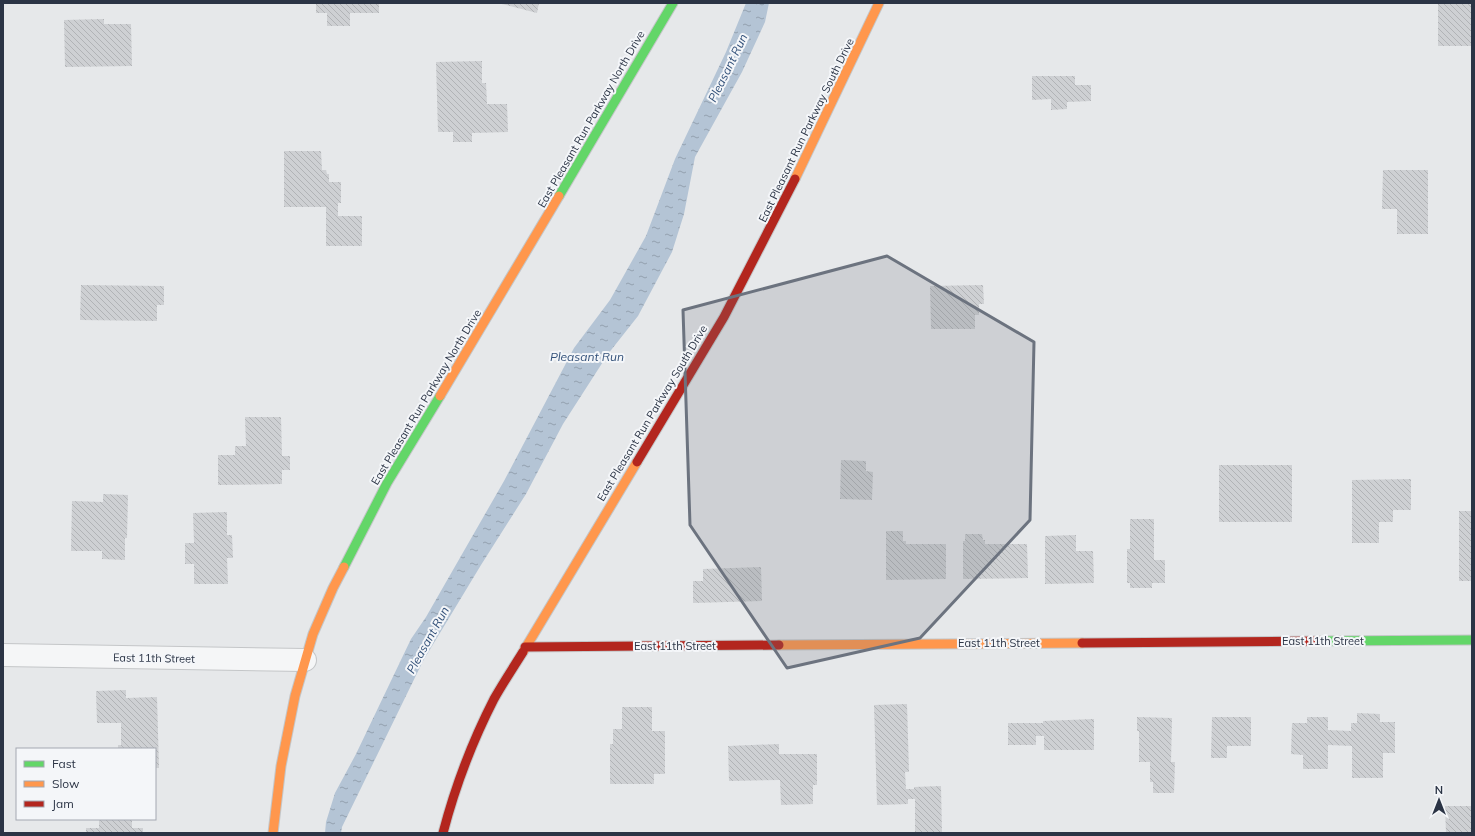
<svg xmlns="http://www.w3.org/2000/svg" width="1475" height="836" font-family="Mulish,sans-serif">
  <defs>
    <pattern id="water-ripples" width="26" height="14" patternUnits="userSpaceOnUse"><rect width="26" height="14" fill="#b4c4d5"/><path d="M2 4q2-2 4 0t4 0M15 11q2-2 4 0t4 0" fill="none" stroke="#93a0af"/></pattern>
    <pattern id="building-back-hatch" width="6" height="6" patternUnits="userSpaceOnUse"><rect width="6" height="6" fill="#ced0d3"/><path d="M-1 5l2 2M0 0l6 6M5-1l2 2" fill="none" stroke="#b1b3b6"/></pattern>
  </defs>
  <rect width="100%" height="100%" fill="#e6e8ea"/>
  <polygon fill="url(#water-ripples)" points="746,3 769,3 765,22 742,72 695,157 684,214 672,252 638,316 608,354 563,424 526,494 481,565 423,661 342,827 341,833 325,833 326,822 335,793 356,754 411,639 426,617 504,481 574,348 610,300 646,236 675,159 726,52"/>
  <g fill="url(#building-back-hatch)">
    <polygon points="316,3 379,3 379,13 350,13 350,26 327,26 327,13 316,13"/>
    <polygon points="498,3 539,3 537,13"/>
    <rect x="1438" y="3" width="34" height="43"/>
    <polygon points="104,19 104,24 131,24 132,66 65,67 64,20"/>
    <polygon points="482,61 482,83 486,83 487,104 507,104 508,132 472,133 472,142 453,142 453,132 438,132 436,62"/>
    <polygon points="1032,76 1075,76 1075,85 1091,85 1091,101 1067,102 1067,109 1051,110 1051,99 1032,100"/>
    <polygon points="284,151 321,151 322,170 326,170 327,174 329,174 329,182 341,182 341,203 338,203 338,216 362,216 362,246 326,246 326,207 284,207"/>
    <polygon points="1383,170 1428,170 1428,234 1397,234 1397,209 1382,209"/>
    <polygon points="81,285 164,286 164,305 157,305 157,321 80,320"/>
    <polygon points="983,285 984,304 979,304 979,315 975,315 975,329 931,329 930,286"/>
    <polygon points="245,417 281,417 282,456 290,456 290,470 282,470 282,484 218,485 218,455 235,455 235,446 246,446"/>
    <polygon points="841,460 866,461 866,471 873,472 872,500 840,499"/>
    <rect x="1219" y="465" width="73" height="57"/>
    <polygon points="1411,479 1411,510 1393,510 1393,522 1379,522 1379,543 1352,543 1352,480"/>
    <polygon points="103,494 128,495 127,538 125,538 125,560 102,559 102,551 71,551 72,501 103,502"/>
    <rect x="1459" y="511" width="13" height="70"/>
    <polygon points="227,512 227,535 232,535 233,558 227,558 228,584 194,584 194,564 185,564 185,543 194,543 193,513"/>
    <polygon points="1130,519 1154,519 1154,560 1165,560 1165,583 1152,583 1152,588 1130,588 1130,583 1127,583 1127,549 1130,549"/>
    <polygon points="886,531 903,531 903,541 906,541 906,544 946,544 946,579 886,580"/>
    <polygon points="965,534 982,534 983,540 985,540 985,544 1027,544 1028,578 963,579 963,541 965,541"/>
    <polygon points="1076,535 1076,551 1093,551 1094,583 1045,584 1045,536"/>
    <polygon points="761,567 762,601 693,603 693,581 703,581 703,569"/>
    <polygon points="126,690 126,698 157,697 159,768 155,768 155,749 118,749 118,745 121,745 121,723 97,723 96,691"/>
    <polygon points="907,704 909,772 905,772 906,789 914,789 914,787 941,786 942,833 915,833 915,799 908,799 908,804 877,805 874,705"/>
    <polygon points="622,707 652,707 652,731 665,731 665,774 654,774 654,784 610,784 610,744 613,744 613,729 622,729"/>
    <polygon points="1357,713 1380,714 1380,722 1395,722 1395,753 1383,753 1383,778 1352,778 1352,746 1328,745 1328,769 1303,769 1303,755 1291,754 1292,723 1307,723 1307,717 1328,717 1328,730 1351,731 1351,723 1357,723"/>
    <polygon points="1137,717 1172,718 1171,762 1175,762 1174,793 1153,793 1153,782 1150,782 1150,762 1139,762 1139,731 1137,731"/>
    <polygon points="1212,717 1251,717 1251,746 1227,746 1227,758 1211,758"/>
    <polygon points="1094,719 1094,750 1044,750 1044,736 1036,736 1036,745 1008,745 1008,723 1043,723 1043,721"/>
    <polygon points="779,744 779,754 817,754 817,785 813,785 813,804 781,805 780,780 729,781 728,746"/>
    <polygon points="1445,806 1472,806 1472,833 1446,833"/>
    <polygon points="99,819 132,819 132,828 143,828 143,833 86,833 86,828 99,828"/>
  </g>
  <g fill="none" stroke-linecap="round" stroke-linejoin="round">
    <g stroke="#c4c6c8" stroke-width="24">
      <polyline id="street" points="3,655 305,660"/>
    </g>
    <g stroke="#c4c6c8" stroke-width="11">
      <g id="fast">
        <polyline points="559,196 673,3"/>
        <polyline points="344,567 387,483 440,396"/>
        <polyline points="1319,641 1472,640"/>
      </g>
    </g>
    <g stroke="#c4c6c8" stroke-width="11">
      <g id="slow">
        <polyline points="795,179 879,3"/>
        <polyline points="440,396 559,196"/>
        <polyline points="779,645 1082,643"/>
        <polyline points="523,652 637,462"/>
        <polyline points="273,833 281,766 295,696 313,634 333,588 344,567"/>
      </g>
    </g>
    <g stroke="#c4c6c8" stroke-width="11">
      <g id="jam">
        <polyline points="637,462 724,317 795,179"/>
        <polyline points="1082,643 1319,641"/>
        <polyline points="525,647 779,645"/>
        <path d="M 443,833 C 455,787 472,742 494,699 C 503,683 513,668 523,652"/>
      </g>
    </g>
    <use href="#street" stroke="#f5f6f7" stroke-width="22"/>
    <use href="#fast" stroke="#63d668" stroke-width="9"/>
    <use href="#slow" stroke="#ff974d" stroke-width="9"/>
    <use href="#jam" stroke="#b3261e" stroke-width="9"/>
  </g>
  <path fill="#6c737f" fill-opacity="0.2" stroke="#6c737f" stroke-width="3" stroke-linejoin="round" d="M 887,256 L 1034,342 L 1030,520 L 920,638 L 787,668 L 690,525 L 683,310 Z"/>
  <g text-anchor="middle" stroke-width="4" stroke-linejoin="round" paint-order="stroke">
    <g font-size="11" fill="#2b3445" stroke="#f4f6f9">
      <text transform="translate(591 119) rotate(-60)" y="4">East Pleasant Run Parkway North Drive</text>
      <text transform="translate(806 130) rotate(-64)" y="4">East Pleasant Run Parkway South Drive</text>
      <text transform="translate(426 397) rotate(-59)" y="4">East Pleasant Run Parkway North Drive</text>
      <text transform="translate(652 413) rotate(-59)" y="4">East Pleasant Run Parkway South Drive</text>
      <text x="1323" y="645">East 11th Street</text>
      <text x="999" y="647">East 11th Street</text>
      <text x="675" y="650">East 11th Street</text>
      <text transform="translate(154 658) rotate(1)" y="4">East 11th Street</text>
    </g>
    <g font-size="12" font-style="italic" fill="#34527a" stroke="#f4f6f9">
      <text transform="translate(728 68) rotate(-64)" y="4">Pleasant Run</text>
      <text x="587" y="361">Pleasant Run</text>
      <text transform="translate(428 640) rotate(-61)" y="4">Pleasant Run</text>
    </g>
  </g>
  <rect width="1475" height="836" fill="none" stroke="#2b3445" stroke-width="8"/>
  <rect x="16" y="748" width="140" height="72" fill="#f4f6f9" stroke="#a4a8b1"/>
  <rect x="24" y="761" width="20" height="6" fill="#63d668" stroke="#a4a8b1"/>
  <text x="52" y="768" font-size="12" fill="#2b3445">Fast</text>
  <rect x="24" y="781" width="20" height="6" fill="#ff974d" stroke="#a4a8b1"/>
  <text x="52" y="788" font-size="12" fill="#2b3445">Slow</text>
  <rect x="24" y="801" width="20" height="6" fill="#b3261e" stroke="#a4a8b1"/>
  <text x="52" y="808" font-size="12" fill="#2b3445">Jam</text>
  <g transform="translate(1439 800)" stroke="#f4f6f9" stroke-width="3" paint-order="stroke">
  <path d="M0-3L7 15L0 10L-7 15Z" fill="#2b3445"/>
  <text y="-6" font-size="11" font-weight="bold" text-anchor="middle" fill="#2b3445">N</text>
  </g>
</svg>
